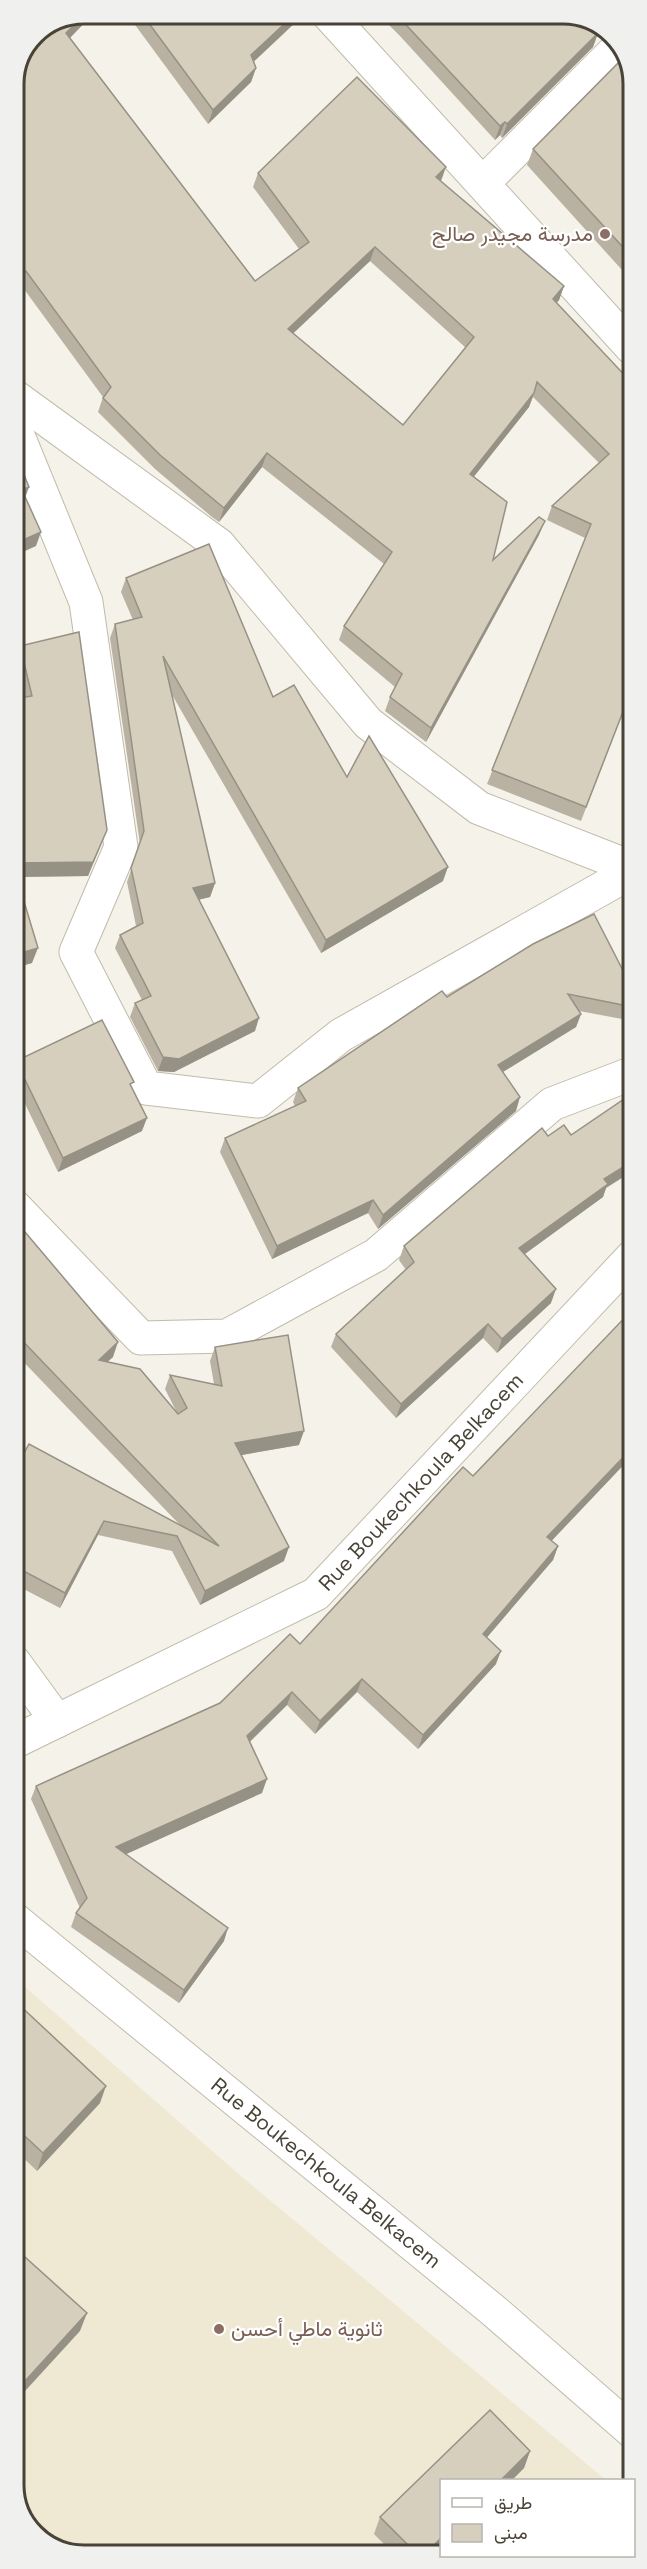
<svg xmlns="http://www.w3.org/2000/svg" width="647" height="2569" font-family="'Space Grotesk',Vazirmatn,sans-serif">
  <rect width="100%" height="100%" fill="#f5f2e9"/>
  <polygon fill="#efe8d3" points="15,1978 242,2177 606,2480 442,2480 441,2554 75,2555 34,2535 15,2498"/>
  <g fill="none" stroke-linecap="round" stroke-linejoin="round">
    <g stroke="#c1bbab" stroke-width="35">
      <g id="minor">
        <polyline points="328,14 632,348"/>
        <polyline points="483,183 619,47"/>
        <polyline points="14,396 219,545 368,723 479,808 633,868"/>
        <polyline points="14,426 86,602 121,847 76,952 146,1088 258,1101 341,1035 633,871"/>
        <polyline points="14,1206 141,1338 227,1336 376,1255 552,1104 633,1073"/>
        <polyline points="14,1662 57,1721"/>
        <polyline points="14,1742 316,1594 633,1256"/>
        <polyline points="14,1919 494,2311 633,2432"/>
      </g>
    </g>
    <use href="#minor" stroke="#fff" stroke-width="33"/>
  </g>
  <g fill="#b9b2a3" fill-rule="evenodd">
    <path d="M 84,14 L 93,14 L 70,38 L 255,281 L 299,249 L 253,187 L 258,173 L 441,181 L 564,286 L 559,300 L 556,303 L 632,383 L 632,389 L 630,396 L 632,399 L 633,707 L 626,705 L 581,821 L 487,784 L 585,538 L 547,520 L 552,506 L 599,463 L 533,397 L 529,407 L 473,477 L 493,560 L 539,535 L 426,742 L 385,711 L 390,697 L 395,687 L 339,640 L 344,626 L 384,564 L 262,467 L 219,522 L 212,517 L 155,469 L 98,412 L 103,397 L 21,285 L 14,291 L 14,84 ZM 370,261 L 466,348 L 403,425 L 293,333 Z"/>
    <polygon points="127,14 301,14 298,20 254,61 256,68 251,82 208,124"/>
    <polygon points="378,14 572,14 598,33 593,47 502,138 500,135 495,140 400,36"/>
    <polygon points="632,70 632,281 527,165 533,149"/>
    <polygon points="126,578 273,697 443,881 321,953 171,693 215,883 210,897 198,900 255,1031 174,1072 158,1071 130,1017 135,1003 142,1000 115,948 120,935 136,926 127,882 140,844 110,638 115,624 133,620 121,592"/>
    <polygon points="20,646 107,830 88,876 16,877 32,963 14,968 14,699 24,698 14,661"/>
    <polygon points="633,990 633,1021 579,1011 581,1014 576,1027 503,1072 516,1111 378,1229 368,1213 272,1259 220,1152 225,1138 295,1106 293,1102 298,1088 447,997"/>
    <polygon points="16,1061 132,1087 142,1131 58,1172 14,1081 14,1066"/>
    <polygon points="548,1136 606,1188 603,1197 524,1254 551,1303 497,1353 483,1338 396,1418 331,1347 336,1334 406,1270 399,1260 404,1246"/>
    <polygon points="14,1219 113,1357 107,1362 176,1411 165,1389 170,1375 214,1384 210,1361 215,1347 299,1445 241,1455 284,1561 200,1605 172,1551 98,1535 60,1608 14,1584 14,1471 180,1525 14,1352"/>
    <polygon points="633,1309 633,1455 551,1541 558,1546 553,1560 486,1637 496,1664 418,1749 357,1692 315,1734 287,1705 250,1742 262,1793 125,1854 224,1941 179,2003 71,1927 76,1913 80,1908 31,1799 36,1786 220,1703 300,1644 473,1476"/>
    <polygon points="15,2001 100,2103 37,2171 15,2150"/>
    <polygon points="490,2410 530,2451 524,2468 511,2481 441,2481 441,2549 436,2554 394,2554 374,2534 380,2517"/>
  </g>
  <g fill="#969185">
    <polygon points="85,14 93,14 61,47 66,33"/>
    <polygon points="295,14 301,14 298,20 246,69 251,55"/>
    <polygon points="598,33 593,47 502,138 507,124"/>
    <polygon points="256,68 251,82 208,124 213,110"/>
    <polygon points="505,122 500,135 495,140 500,126"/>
    <polygon points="446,167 441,181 436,177"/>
    <polygon points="375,247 370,261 283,343 288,329"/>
    <polygon points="26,271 21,285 14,291 14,281"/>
    <polygon points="564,286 559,300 548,313 553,299"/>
    <polygon points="632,386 632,389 629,399 626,392"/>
    <polygon points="534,393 529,407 465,488 470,474"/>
    <polygon points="267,453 262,467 219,522 224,508"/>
    <polygon points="29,487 24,501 22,490"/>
    <polygon points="545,521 539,535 426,742 431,728"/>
    <polygon points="41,532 36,546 14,556 14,544"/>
    <polygon points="107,830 88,876 14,877 14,863"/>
    <polygon points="448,867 443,881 321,953 326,940"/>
    <polygon points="215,883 210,897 188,902 193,888"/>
    <polygon points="38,948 32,963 14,968 14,955"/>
    <polygon points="581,1014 576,1027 493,1078 498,1065"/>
    <polygon points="259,1018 255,1031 174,1072 158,1071 163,1057"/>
    <polygon points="520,1097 516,1111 378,1229 383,1215"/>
    <polygon points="147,1118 142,1131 58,1172 63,1158"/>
    <polygon points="633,1161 633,1171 606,1188 603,1197 514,1262 519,1248 604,1179"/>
    <polygon points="373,1200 368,1213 272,1259 277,1246"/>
    <polygon points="556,1289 551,1303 497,1353 502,1339"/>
    <polygon points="488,1324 483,1338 396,1418 401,1404"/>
    <polygon points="118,1342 113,1357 94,1374 99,1360"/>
    <polygon points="304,1431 299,1445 230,1457 235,1443"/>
    <polygon points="633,1447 633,1455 542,1551 547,1537"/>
    <polygon points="104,1521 98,1535 60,1608 65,1593"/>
    <polygon points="558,1546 553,1560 478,1648 483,1634"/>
    <polygon points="289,1547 284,1561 200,1605 205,1591"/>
    <polygon points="501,1651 496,1664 418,1749 423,1735"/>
    <polygon points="362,1679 357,1692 315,1734 320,1721"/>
    <polygon points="292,1692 287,1705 242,1749 247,1736"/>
    <polygon points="267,1779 262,1793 111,1861 116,1847"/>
    <polygon points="228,1928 224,1941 179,2003 184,1990"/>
    <polygon points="106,2086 100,2103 37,2171 43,2153"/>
    <polygon points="87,2313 80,2331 15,2402 15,2392"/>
    <polygon points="530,2451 524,2468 511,2481 501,2481"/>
    <polygon points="441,2538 441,2549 436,2554 425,2554"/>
  </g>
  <g fill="#d7cfbe" stroke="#969185" stroke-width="1.5" fill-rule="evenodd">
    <path d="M 85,14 L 66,33 L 255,281 L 309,242 L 258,173 L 357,77 L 446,167 L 436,177 L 564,286 L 553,299 L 632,383 L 632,386 L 626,392 L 632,399 L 633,692 L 631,691 L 586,807 L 492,770 L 591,524 L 552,506 L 609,454 L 537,382 L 534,393 L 470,474 L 507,502 L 493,560 L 539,517 L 545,521 L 431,728 L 390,697 L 402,674 L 344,626 L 392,552 L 267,453 L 224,508 L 160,455 L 103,398 L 111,387 L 26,271 L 14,281 L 14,84 L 34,34 ZM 375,247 L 474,337 L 403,425 L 288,329 Z"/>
    <polygon points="142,14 295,14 251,55 256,68 213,110"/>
    <polygon points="396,14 572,14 587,21 598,33 507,124 505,122 500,126"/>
    <polygon points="624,57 632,70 632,257 533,149"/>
    <polygon points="14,450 29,487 22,490 41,532 14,544"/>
    <polygon points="209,544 273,697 294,685 347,777 369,736 448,867 326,940 163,656 215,883 193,888 259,1018 179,1059 163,1057 135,1003 151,996 120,935 143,923 131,868 144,831 115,624 142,617 126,578"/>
    <polygon points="79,632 107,830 93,862 14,863 14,699 32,696 20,646"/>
    <polygon points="14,868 38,948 14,955"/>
    <polygon points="594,914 633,990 633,1007 568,994 581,1014 498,1065 520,1097 383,1215 373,1200 277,1246 225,1138 306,1101 298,1088 442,991 447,997 533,944"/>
    <polygon points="102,1020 134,1082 130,1084 147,1118 63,1158 16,1061"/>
    <polygon points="633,1093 633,1161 604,1179 608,1184 519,1248 556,1289 502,1339 488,1324 401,1404 336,1334 414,1262 404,1246 542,1128 548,1136 564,1125 571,1135"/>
    <polygon points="14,1219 118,1342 99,1360 140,1369 178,1414 187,1408 170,1375 222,1386 215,1347 288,1335 304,1431 235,1443 289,1547 205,1591 177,1536 104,1521 65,1593 14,1566 14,1471 29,1444 219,1546 14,1332"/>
    <polygon points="633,1309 633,1447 547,1537 558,1546 483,1634 501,1651 423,1735 362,1679 320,1721 292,1692 247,1736 267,1779 116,1847 228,1928 184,1990 76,1913 87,1898 36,1786 220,1703 290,1634 300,1644 463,1467 473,1476"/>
    <polygon points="15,2001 106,2086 43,2153 15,2127"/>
    <polygon points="15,2248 87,2313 15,2392"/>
    <polygon points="490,2410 530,2451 501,2480 502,2481 441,2481 441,2538 425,2554 417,2554 380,2517"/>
  </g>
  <g fill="#8d6e63" stroke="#fff" stroke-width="2">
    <circle cx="605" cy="234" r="6"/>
    <circle cx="219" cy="2329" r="6"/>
  </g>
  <g text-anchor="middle" stroke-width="4.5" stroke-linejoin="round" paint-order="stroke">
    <g font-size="21" fill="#785e54" stroke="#fff" text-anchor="end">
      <text x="593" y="241">مدرسة مجيدر صالح</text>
      <text x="231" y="2336" text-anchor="start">ثانوية ماطي أحسن</text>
    </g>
    <g font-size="21" fill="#494337" stroke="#fff">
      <text transform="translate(421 1482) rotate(-47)" y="7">Rue Boukechkoula Belkacem</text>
      <text transform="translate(326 2173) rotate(39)" y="7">Rue Boukechkoula Belkacem</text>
    </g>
  </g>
  <path d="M0 0H647V2569H0ZM84 24H563A60 60 0 0 1 623 84V2485A60 60 0 0 1 563 2545H84A60 60 0 0 1 24 2485V84A60 60 0 0 1 84 24Z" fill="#f0f0ef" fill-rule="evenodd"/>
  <path fill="none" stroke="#494337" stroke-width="3" d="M84 24H563A60 60 0 0 1 623 84V2485A60 60 0 0 1 563 2545H84A60 60 0 0 1 24 2485V84A60 60 0 0 1 84 24Z"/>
  <rect x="440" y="2479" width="195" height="78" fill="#ffffff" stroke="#b6b4af" stroke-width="1.5"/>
  <rect x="452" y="2498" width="30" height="9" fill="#ffffff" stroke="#b6b4af" stroke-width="1.5"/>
  <text x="494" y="2509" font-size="18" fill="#494337">طريق</text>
  <rect x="452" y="2524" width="30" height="18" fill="#d7cfbe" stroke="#b6b4af" stroke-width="1.5"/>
  <text x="494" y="2539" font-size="18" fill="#494337">مبنى</text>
</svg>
